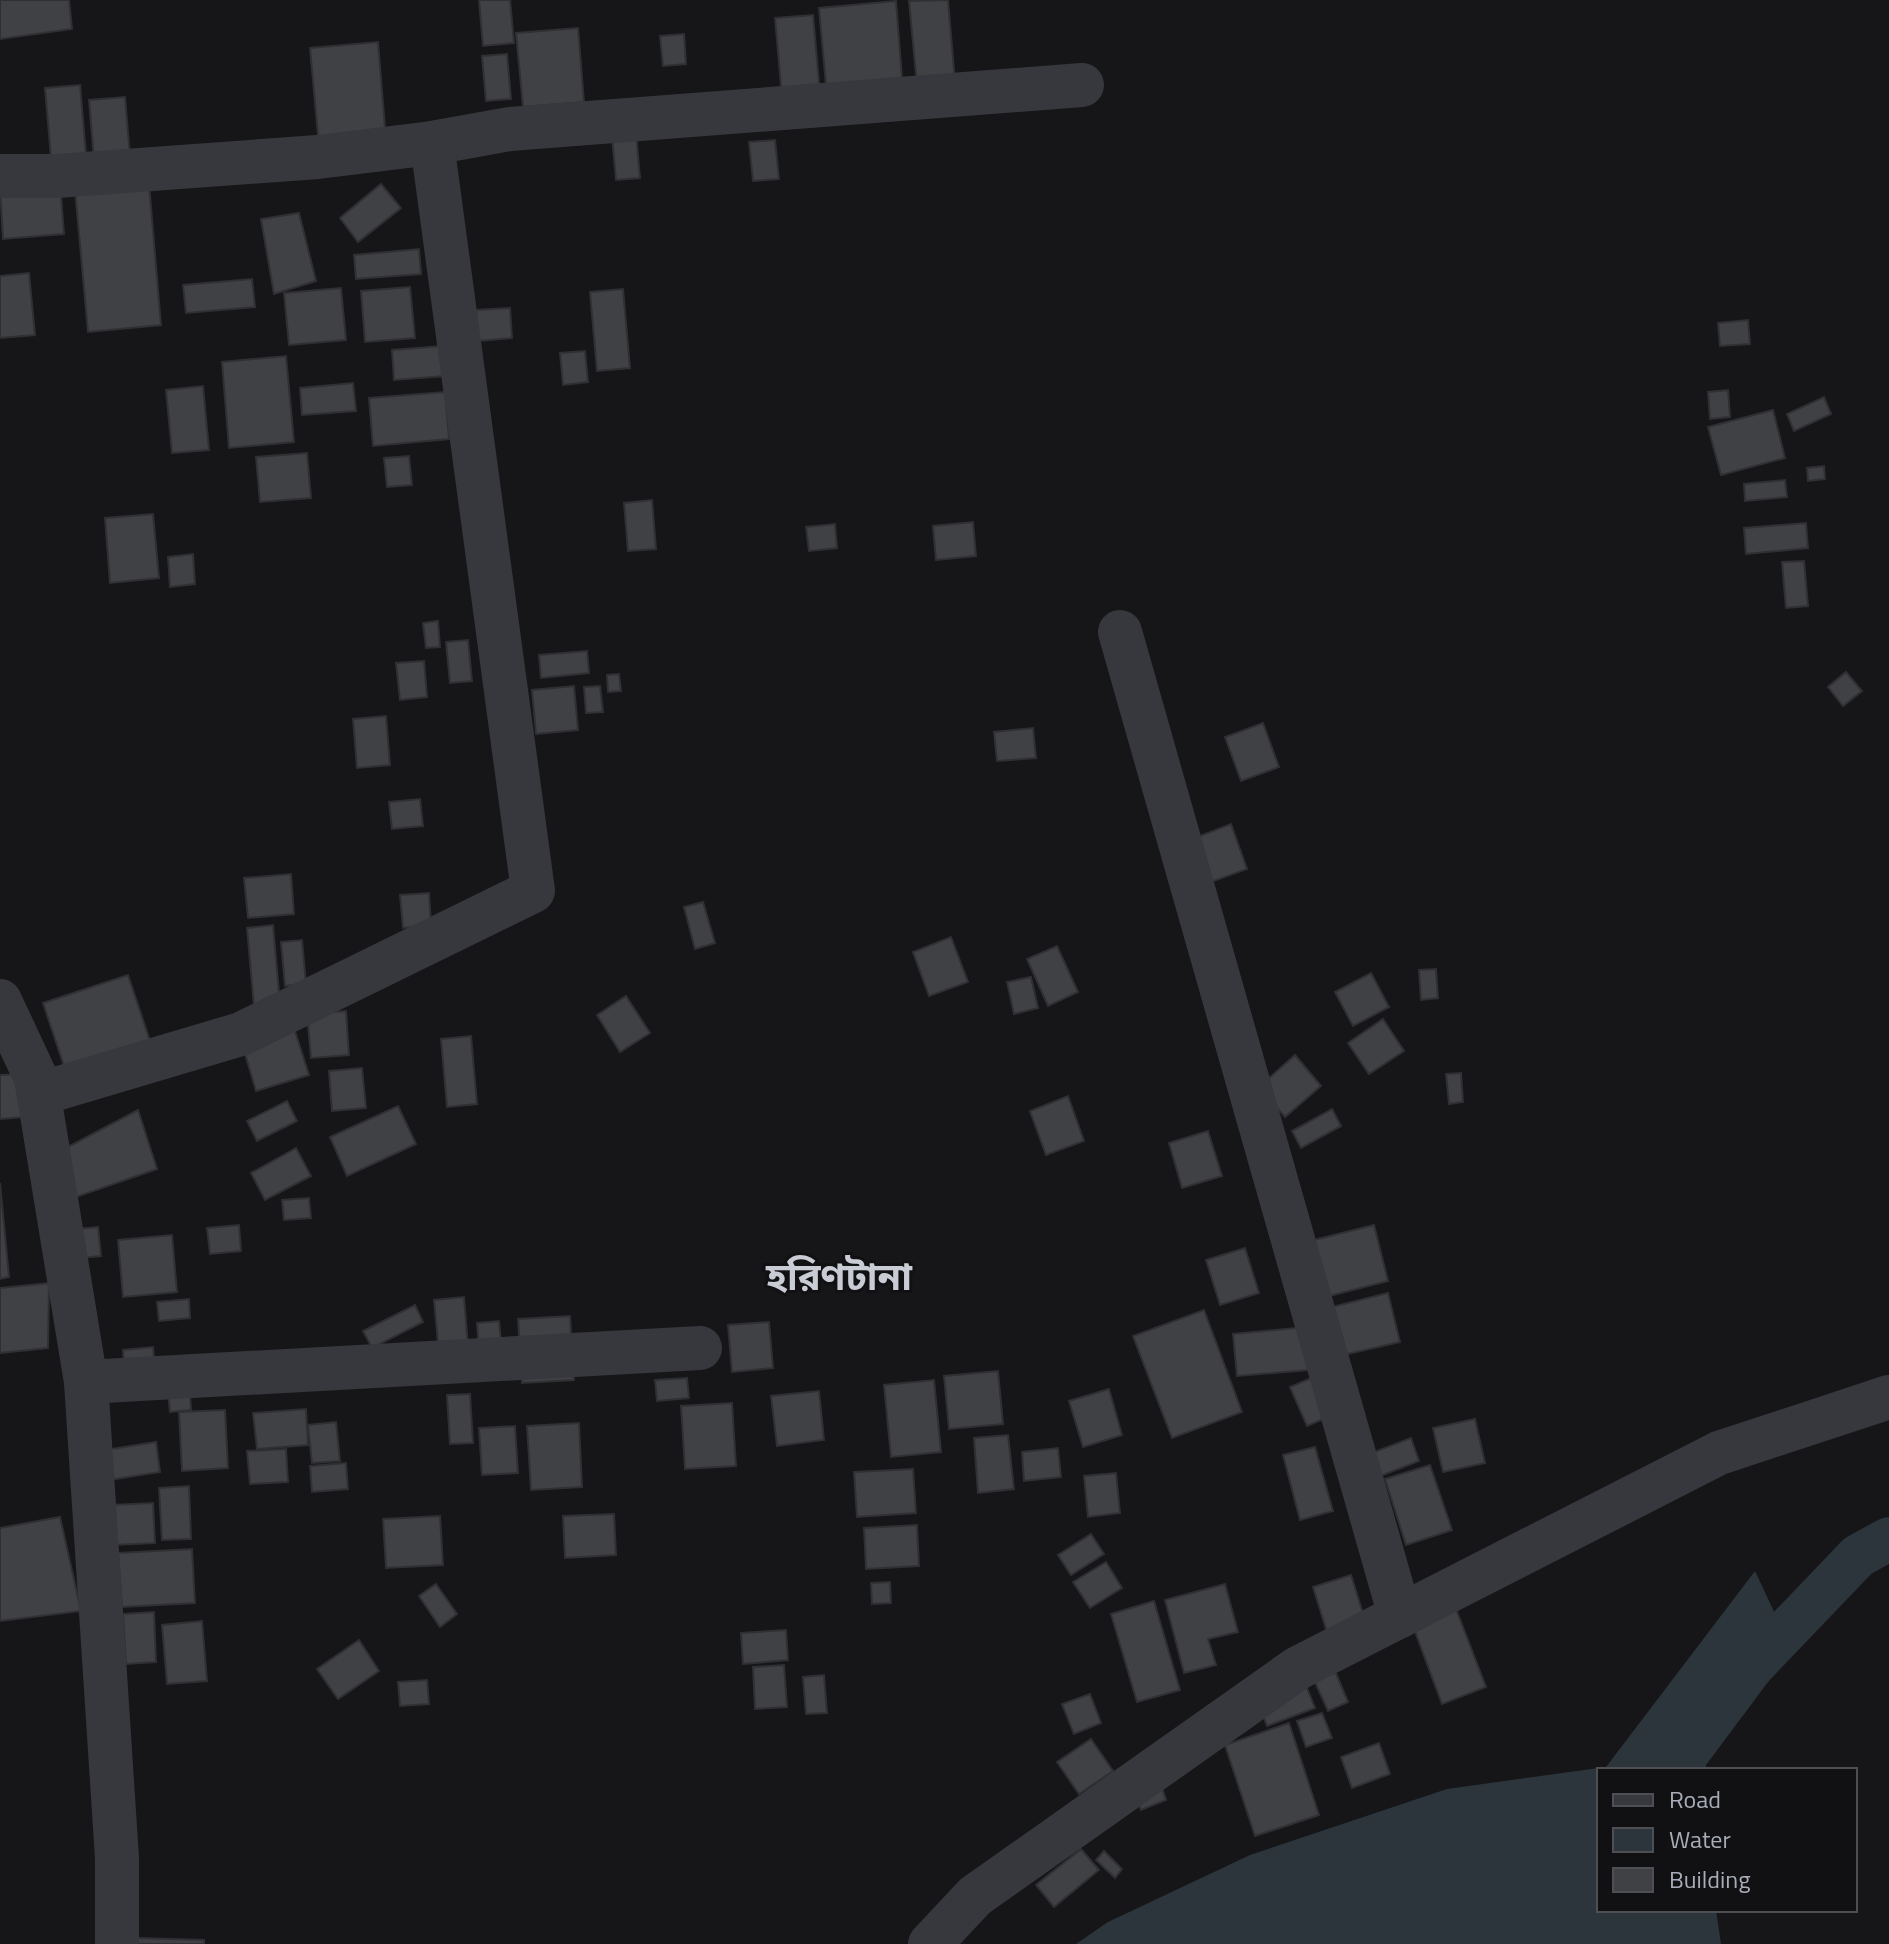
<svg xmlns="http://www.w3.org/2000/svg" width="1889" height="1944" font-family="'Titillium Web','Noto Sans Bengali',sans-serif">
  <rect width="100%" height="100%" fill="#161618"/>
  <polygon fill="#2c353c" points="1755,1571 1792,1650 1706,1765 1706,1770 1599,1770 1599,1910 1716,1910 1721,1944 1076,1944 1108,1922 1250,1855 1447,1789 1606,1767"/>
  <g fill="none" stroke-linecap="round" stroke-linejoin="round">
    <polyline stroke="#2c353c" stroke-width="44" points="1743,1676 1858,1556 1889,1539"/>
  </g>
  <g fill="#404145" stroke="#303034" stroke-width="2">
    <polygon points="0,0 69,0 72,29 0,39"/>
    <polygon points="479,0 510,0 514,43 483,46"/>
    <polygon points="948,0 955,82 917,85 909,1"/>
    <polygon points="896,1 902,78 826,85 819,8"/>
    <polygon points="813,15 820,94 782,97 775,18"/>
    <polygon points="578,28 584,102 523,107 516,33"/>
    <polygon points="684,34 686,64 663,66 660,36"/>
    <polygon points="378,42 386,140 319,146 310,48"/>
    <polygon points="507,54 511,99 486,101 482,56"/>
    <polygon points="80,85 87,166 52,169 45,88"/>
    <polygon points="125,97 130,157 94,160 89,100"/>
    <polygon points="636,133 640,178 616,180 612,136"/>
    <polygon points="775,140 779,179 753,181 749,142"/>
    <polygon points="60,183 64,234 3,239 0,188"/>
    <polygon points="149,184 161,325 88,332 75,190"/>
    <polygon points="381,184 401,208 358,242 340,218"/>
    <polygon points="299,213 316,281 274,294 261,219"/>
    <polygon points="419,249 421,274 356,279 354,255"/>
    <polygon points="29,273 35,335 0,338 0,276"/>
    <polygon points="252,279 255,307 186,313 183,285"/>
    <polygon points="410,287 415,338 365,342 361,291"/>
    <polygon points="341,288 346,340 289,345 284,293"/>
    <polygon points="623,289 630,368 597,371 590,292"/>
    <polygon points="510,308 512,338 478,341 476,310"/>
    <polygon points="1748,320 1750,344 1720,346 1718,323"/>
    <polygon points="442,346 445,376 394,380 392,350"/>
    <polygon points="585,351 588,382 563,385 560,353"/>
    <polygon points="286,356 294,442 229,448 222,362"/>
    <polygon points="353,383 356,411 302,415 300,388"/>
    <polygon points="203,386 209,450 172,453 166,390"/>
    <polygon points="1728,390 1730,417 1710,419 1708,392"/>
    <polygon points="445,392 449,439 373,446 369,398"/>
    <polygon points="1824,397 1831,414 1794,431 1787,414"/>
    <polygon points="1773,410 1785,458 1721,475 1708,427"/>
    <polygon points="307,453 311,498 260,502 256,457"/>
    <polygon points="409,456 412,485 387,487 384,458"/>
    <polygon points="1824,466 1825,479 1808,481 1807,468"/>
    <polygon points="1785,480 1787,497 1745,501 1744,484"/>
    <polygon points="652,500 656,549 628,551 624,503"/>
    <polygon points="153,514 159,578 110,583 105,518"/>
    <polygon points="973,522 976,556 936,560 933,526"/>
    <polygon points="1806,523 1808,548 1746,554 1744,528"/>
    <polygon points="835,524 837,548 809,551 806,527"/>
    <polygon points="193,554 195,584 170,587 168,557"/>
    <polygon points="1804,561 1808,606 1786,608 1782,562"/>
    <polygon points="438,621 440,647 426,648 423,623"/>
    <polygon points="468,640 472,681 450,683 446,642"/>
    <polygon points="587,651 589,673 541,678 539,655"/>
    <polygon points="424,661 427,697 400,700 396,663"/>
    <polygon points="1846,672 1862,691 1843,706 1828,687"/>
    <polygon points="619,674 621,691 608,692 607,675"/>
    <polygon points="574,686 578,730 536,734 532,690"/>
    <polygon points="600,686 603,712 586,713 584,687"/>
    <polygon points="386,716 390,765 357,768 353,719"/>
    <polygon points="1263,723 1279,767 1241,781 1225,737"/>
    <polygon points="1033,728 1036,758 997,761 994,732"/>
    <polygon points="420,799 423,826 392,829 389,802"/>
    <polygon points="1231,824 1247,869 1208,883 1192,839"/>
    <polygon points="291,874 294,914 248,918 244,878"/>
    <polygon points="429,893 431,925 403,928 400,895"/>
    <polygon points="703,902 715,943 695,949 684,907"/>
    <polygon points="273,925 280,1004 254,1006 247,928"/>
    <polygon points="951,937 968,982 929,996 913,952"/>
    <polygon points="302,940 306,984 285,986 281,942"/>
    <polygon points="1057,946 1078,992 1048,1006 1027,959"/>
    <polygon points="1436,969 1438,998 1421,1000 1419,970"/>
    <polygon points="1371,973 1389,1007 1353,1026 1335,992"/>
    <polygon points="128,975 151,1044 66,1072 43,1003"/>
    <polygon points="1031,977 1038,1008 1014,1014 1007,982"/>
    <polygon points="626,996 650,1033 620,1052 597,1015"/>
    <polygon points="346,1011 349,1055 311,1058 307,1014"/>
    <polygon points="1383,1019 1404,1051 1369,1074 1348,1043"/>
    <polygon points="293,1025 309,1075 256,1091 241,1040"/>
    <polygon points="471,1036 477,1104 447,1107 441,1039"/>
    <polygon points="1295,1055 1321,1086 1285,1117 1259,1087"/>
    <polygon points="362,1068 366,1108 332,1111 329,1071"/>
    <polygon points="1461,1073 1463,1102 1449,1104 1446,1074"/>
    <polygon points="20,1074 24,1117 0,1119 0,1075"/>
    <polygon points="1068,1096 1084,1141 1046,1155 1030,1111"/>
    <polygon points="287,1101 297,1121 257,1141 247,1121"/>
    <polygon points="398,1106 416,1144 347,1176 330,1137"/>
    <polygon points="1332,1109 1341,1126 1301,1148 1292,1131"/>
    <polygon points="138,1110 157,1169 73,1198 62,1150"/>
    <polygon points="1208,1131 1222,1176 1182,1188 1169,1143"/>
    <polygon points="296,1148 311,1176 265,1200 251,1173"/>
    <polygon points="0,1183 9,1277 0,1279"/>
    <polygon points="309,1198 311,1218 284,1220 282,1200"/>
    <polygon points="239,1225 241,1251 210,1254 207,1228"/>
    <polygon points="1374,1225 1388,1281 1329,1296 1314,1240"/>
    <polygon points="98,1227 101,1256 80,1258 77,1229"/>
    <polygon points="172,1235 177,1292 123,1297 118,1240"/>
    <polygon points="1245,1248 1259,1293 1220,1305 1206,1260"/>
    <polygon points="49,1283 48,1348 0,1353 0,1288"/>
    <polygon points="1388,1293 1400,1342 1343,1355 1332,1307"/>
    <polygon points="464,1297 470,1372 441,1375 434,1300"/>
    <polygon points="189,1299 190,1318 159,1321 157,1302"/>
    <polygon points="415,1305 423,1322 372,1348 363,1331"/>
    <polygon points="1204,1310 1242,1412 1172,1438 1133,1336"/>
    <polygon points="570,1316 574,1380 522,1383 518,1319"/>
    <polygon points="499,1321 503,1361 480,1363 477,1323"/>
    <polygon points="769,1322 773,1368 732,1372 728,1325"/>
    <polygon points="1317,1326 1320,1369 1237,1376 1233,1334"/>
    <polygon points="153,1347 157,1391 126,1394 123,1350"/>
    <polygon points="1344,1364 1361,1403 1307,1426 1290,1387"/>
    <polygon points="998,1371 1003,1424 949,1429 944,1376"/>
    <polygon points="687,1378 689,1398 657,1401 655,1380"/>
    <polygon points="189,1380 191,1410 170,1412 167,1382"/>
    <polygon points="934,1380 941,1452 891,1457 884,1385"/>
    <polygon points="1109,1389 1122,1435 1083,1447 1069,1401"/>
    <polygon points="819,1391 824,1440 777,1446 771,1396"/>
    <polygon points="470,1394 473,1443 450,1444 447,1395"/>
    <polygon points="732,1403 736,1466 685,1469 681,1406"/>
    <polygon points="306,1409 308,1445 257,1449 253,1413"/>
    <polygon points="225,1410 228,1468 182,1471 179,1412"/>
    <polygon points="1475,1419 1485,1463 1443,1472 1433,1428"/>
    <polygon points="336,1422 340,1461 312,1463 308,1425"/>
    <polygon points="579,1423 582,1487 531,1490 527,1426"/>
    <polygon points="515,1426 518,1473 482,1475 479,1428"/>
    <polygon points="1008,1435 1014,1489 978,1493 974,1438"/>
    <polygon points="1411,1438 1419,1461 1370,1480 1361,1457"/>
    <polygon points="156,1442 160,1472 109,1480 105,1450"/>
    <polygon points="1315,1447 1333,1511 1300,1520 1283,1455"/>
    <polygon points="1058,1448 1061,1477 1024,1481 1022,1452"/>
    <polygon points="286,1449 288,1482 250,1484 247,1451"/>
    <polygon points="346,1463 348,1489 312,1492 310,1466"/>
    <polygon points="1430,1465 1452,1530 1406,1545 1385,1479"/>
    <polygon points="913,1469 916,1513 857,1517 854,1472"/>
    <polygon points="1116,1473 1120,1513 1088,1517 1084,1476"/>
    <polygon points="189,1486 191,1539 162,1540 159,1488"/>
    <polygon points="153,1503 155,1543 113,1545 111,1505"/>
    <polygon points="614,1514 616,1555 565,1558 563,1516"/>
    <polygon points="440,1516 443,1565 386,1568 383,1519"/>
    <polygon points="60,1517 81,1611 0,1621 0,1528"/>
    <polygon points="917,1525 919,1566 866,1569 864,1528"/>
    <polygon points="1091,1534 1104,1554 1071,1575 1058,1555"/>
    <polygon points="192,1549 195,1603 122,1607 118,1553"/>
    <polygon points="1106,1562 1122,1588 1090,1608 1073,1582"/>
    <polygon points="1351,1575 1365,1620 1327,1632 1313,1587"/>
    <polygon points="890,1582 891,1603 872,1604 871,1583"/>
    <polygon points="436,1584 457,1614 440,1627 419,1596"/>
    <polygon points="1225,1584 1238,1632 1208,1639 1216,1665 1184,1673 1165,1600"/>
    <polygon points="1154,1601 1180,1690 1137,1702 1111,1614"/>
    <polygon points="1456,1609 1486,1687 1442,1704 1413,1626"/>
    <polygon points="154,1612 156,1662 126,1664 123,1614"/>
    <polygon points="202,1621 207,1681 167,1684 162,1625"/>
    <polygon points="786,1630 788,1660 743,1664 741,1633"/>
    <polygon points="359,1640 379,1671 338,1699 317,1669"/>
    <polygon points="784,1665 787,1707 755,1709 753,1667"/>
    <polygon points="1335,1671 1348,1702 1328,1711 1314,1680"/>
    <polygon points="824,1675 827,1713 806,1714 803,1677"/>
    <polygon points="427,1680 429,1704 400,1706 398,1682"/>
    <polygon points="1305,1683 1315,1708 1267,1726 1258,1701"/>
    <polygon points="1090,1694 1101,1723 1074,1734 1062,1704"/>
    <polygon points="1322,1713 1332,1738 1306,1747 1297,1721"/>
    <polygon points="1289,1723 1319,1815 1255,1836 1225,1745"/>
    <polygon points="1091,1739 1113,1771 1079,1794 1057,1762"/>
    <polygon points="1379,1743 1390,1774 1352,1788 1341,1757"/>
    <polygon points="1160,1782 1166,1800 1141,1810 1134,1792"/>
    <polygon points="1081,1849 1099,1870 1054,1907 1036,1885"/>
    <polygon points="1104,1851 1122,1869 1115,1878 1096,1860"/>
    <polygon points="138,1938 204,1940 204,1944 138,1944"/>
  </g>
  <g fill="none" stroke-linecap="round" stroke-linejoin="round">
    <g stroke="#37383d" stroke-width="44">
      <polyline points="0,176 57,176 318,157 432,143 510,129 1082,85"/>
      <polyline points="1120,632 1400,1616"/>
      <polyline points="0,1001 36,1078 86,1382 117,1858 117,1944"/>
      <polyline points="39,1094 241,1034 533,891 432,143"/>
      <polyline points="86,1382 700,1348"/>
      <polyline points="930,1944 975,1896 1298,1668 1719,1453 1889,1397"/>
    </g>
  </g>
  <g text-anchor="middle" stroke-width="6" stroke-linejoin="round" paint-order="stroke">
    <g font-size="38" font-weight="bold" fill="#c9ccd4" stroke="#111113">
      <text x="839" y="1290">হরিণটানা</text>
    </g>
  </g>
  <rect x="1597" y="1768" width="260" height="144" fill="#111113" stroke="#4d4f55" stroke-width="2"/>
  <rect x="1613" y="1794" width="40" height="12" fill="#37383d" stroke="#4d4f55" stroke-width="2"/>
  <text x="1669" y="1808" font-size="24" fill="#a8adb8">Road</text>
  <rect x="1613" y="1828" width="40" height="24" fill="#2c353c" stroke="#4d4f55" stroke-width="2"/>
  <text x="1669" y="1848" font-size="24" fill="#a8adb8">Water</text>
  <rect x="1613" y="1868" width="40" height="24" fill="#404145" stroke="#4d4f55" stroke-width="2"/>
  <text x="1669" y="1888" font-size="24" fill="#a8adb8">Building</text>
</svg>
